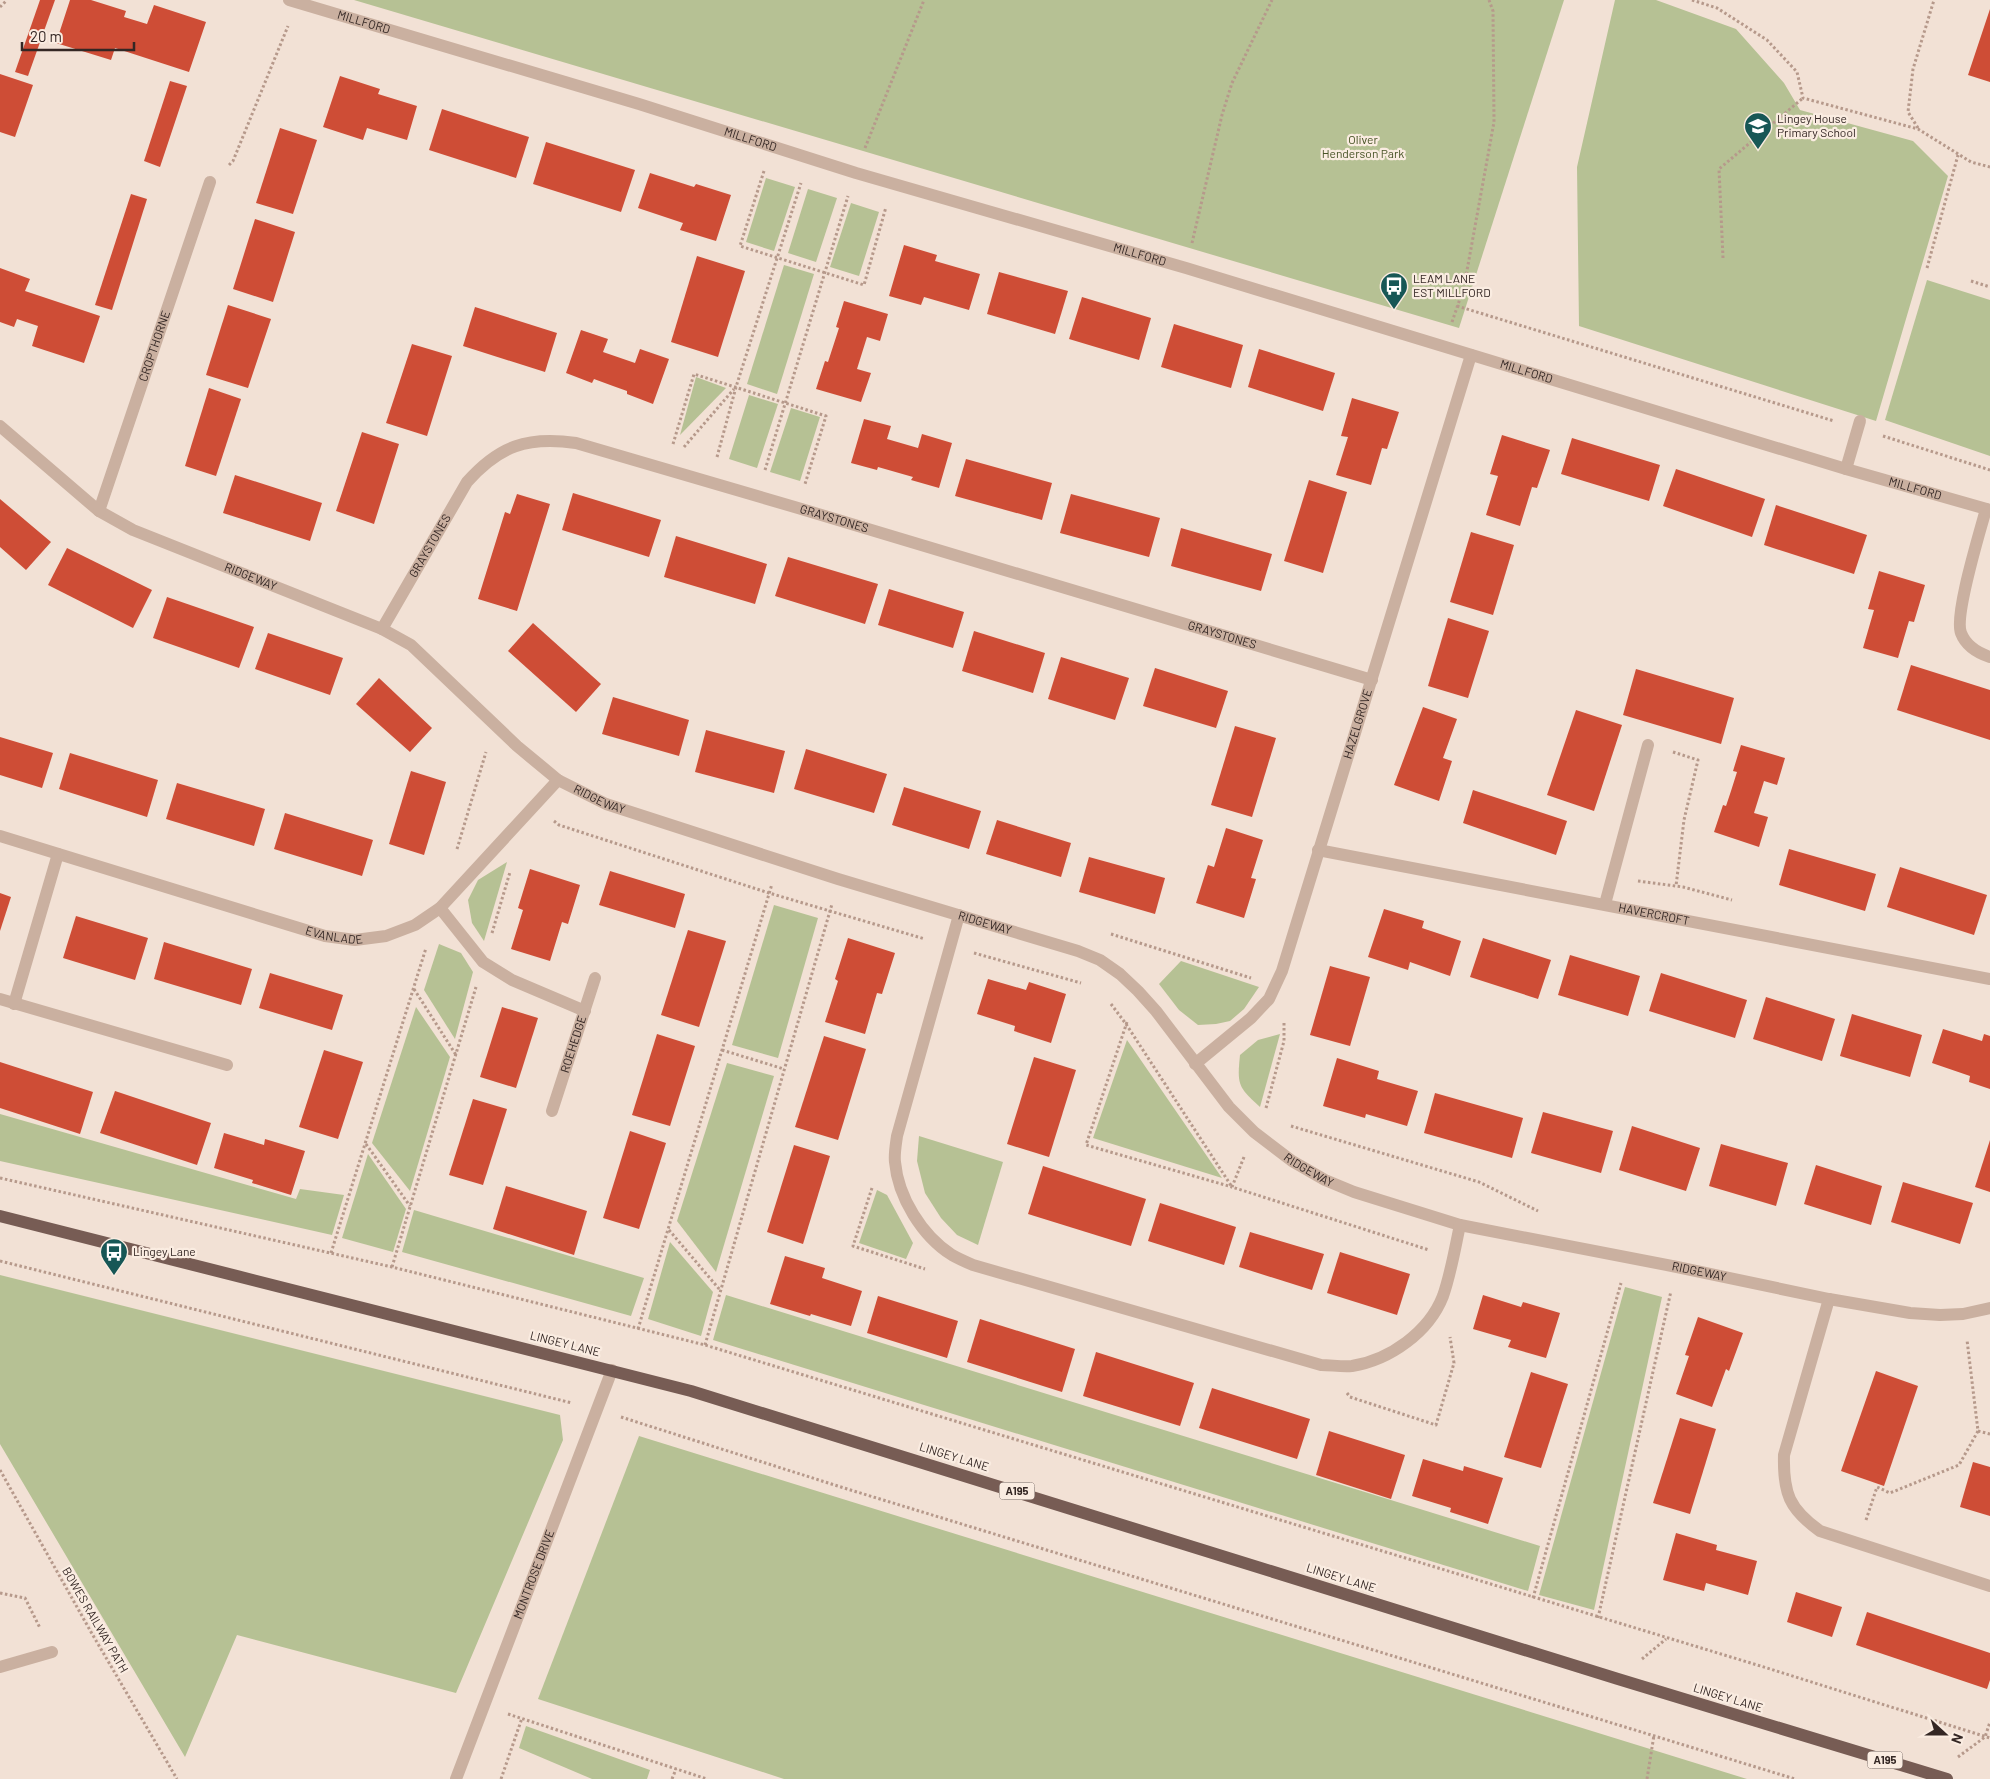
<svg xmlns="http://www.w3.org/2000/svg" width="1990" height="1779" font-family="Barlow,sans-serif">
  <rect width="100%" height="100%" fill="#f2e1d5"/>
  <g fill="#b6c194">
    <polygon points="354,0 1564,0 1459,328"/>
    <polygon points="1615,0 1656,0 1736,29 1784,83 1800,110 1913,141 1948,176 1876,421 1579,326 1577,167"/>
    <polygon points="766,178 795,187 774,251 746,242"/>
    <polygon points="808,189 837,198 816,262 788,253"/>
    <polygon points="851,203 879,212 859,276 830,267"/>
    <polygon points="784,265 814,274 777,394 747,384"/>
    <polygon points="1927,280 1990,300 1990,456 1885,420"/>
    <polygon points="696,377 726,388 680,435"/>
    <polygon points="749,395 778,404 757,468 729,459"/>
    <polygon points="791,408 820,417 800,481 770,472"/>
    <polygon points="507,862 484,941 472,923 468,900 478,880"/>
    <polygon points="774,905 818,918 778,1058 732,1045"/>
    <polygon points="439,944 461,953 473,972 455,1039 424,990"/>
    <polygon points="1181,961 1259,987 1244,1009 1230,1021 1216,1024 1198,1025 1179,1010 1159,984"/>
    <polygon points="416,1007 450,1057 410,1191 372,1143"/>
    <path d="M 1280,1034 L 1260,1107 C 1238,1087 1237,1085 1240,1055 L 1258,1040 Z"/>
    <polygon points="1127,1040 1222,1178 1093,1138"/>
    <polygon points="727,1063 774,1076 716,1272 677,1221"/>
    <polygon points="0,1114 296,1199 300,1189 344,1195 332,1235 0,1161"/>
    <polygon points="919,1136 1003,1162 978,1245 957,1235 941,1218 925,1193 917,1161"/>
    <polygon points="368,1154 406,1209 393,1252 342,1238"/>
    <polygon points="877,1190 887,1195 913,1243 906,1259 859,1243"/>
    <polygon points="414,1210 644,1278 631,1316 402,1252"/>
    <polygon points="670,1242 713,1292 701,1336 648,1319"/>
    <polygon points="0,1275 560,1415 563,1440 456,1693 237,1635 185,1757 0,1444"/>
    <polygon points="1625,1287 1662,1297 1594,1610 1539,1595"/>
    <polygon points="726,1295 1540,1546 1528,1591 713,1340"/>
    <polygon points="639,1436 1747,1779 784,1779 538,1699"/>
    <polygon points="526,1726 650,1770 647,1779 592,1779 519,1748"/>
  </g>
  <g fill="#ce4d36">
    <polygon points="40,0 55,0 28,76 15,72"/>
    <polygon points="70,0 91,0 126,11 124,17 147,24 154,5 206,22 189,72 115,48 111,60 56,43"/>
    <polygon points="1990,9 1990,82 1968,75"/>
    <polygon points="0,74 33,85 15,137 0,132"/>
    <polygon points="340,76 380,89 378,94 417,106 407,140 367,128 363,140 323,127"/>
    <polygon points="170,81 187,86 160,167 144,161"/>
    <polygon points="442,109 529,137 516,178 429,150"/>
    <polygon points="280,128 317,140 293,214 256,203"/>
    <polygon points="546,142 635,170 621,212 533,184"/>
    <polygon points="650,173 694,187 696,184 731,195 716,241 680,230 683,223 638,208"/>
    <polygon points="131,194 147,199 112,310 95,305"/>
    <polygon points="255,219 295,232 273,302 233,289"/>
    <polygon points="904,245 937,255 935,261 980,274 969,310 924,297 921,305 889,296"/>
    <polygon points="697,256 745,271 718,357 671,342"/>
    <polygon points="0,268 30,279 25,291 100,316 84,363 32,346 38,326 17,319 14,327 0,322"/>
    <polygon points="999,272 1068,291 1055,334 987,314"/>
    <polygon points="1082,297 1151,318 1139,360 1069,339"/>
    <polygon points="844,301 888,314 880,341 867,337 857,369 871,373 861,402 816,389 825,361 828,362 839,328 836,327"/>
    <polygon points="228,305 271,319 248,388 206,375"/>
    <polygon points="475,307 557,333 545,372 463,346"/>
    <polygon points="1174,324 1243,345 1231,388 1161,367"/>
    <polygon points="581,330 608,339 603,352 635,363 640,349 669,359 653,404 627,394 627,391 613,386 594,379 592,383 566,373"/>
    <polygon points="412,344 452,356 427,436 386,423"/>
    <polygon points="1259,349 1335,373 1323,411 1248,387"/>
    <polygon points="209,388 241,399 216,476 185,466"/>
    <polygon points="1352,398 1399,412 1387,449 1382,448 1371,485 1336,475 1348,437 1341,436"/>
    <polygon points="864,419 891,426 887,439 918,448 922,434 952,443 939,488 911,480 913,477 878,467 877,470 851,463"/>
    <polygon points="362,432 399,444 374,524 336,511"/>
    <polygon points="1502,435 1550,450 1537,488 1532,487 1520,526 1486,515 1498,476 1490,474"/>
    <polygon points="1572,438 1660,465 1649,501 1561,474"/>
    <polygon points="966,459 1052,483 1042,520 955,496"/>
    <polygon points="1676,469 1765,499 1752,537 1663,506"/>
    <polygon points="235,475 322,503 310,541 223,513"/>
    <polygon points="1309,480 1347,492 1323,573 1284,561"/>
    <polygon points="573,493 661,520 649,557 562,530"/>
    <polygon points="517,494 550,504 517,611 478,599 505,512 510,514"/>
    <polygon points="1071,494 1160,518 1149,557 1060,533"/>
    <polygon points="0,499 51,542 26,570 0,547"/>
    <polygon points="1776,505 1867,535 1854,574 1764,545"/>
    <polygon points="1181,528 1272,554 1261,591 1171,566"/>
    <polygon points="1471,532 1514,545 1493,615 1450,602"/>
    <polygon points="676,536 767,564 755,604 664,577"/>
    <polygon points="67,548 152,590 133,628 48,585"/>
    <polygon points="788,557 878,584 865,624 775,596"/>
    <polygon points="1879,571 1925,585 1914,622 1909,621 1898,658 1863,648 1874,610 1868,609"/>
    <polygon points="889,589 964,612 953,648 878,625"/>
    <polygon points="167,597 254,627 239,668 153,638"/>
    <polygon points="1448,618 1489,631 1468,698 1428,686"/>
    <polygon points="533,623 601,684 576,712 508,651"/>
    <polygon points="974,631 1045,653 1033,693 962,671"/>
    <polygon points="268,633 343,658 330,695 255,669"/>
    <polygon points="1061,657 1129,678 1115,720 1048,699"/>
    <polygon points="1911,665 1990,690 1990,740 1897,710"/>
    <polygon points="1155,668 1228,691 1216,728 1143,706"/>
    <polygon points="1636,669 1734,698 1721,744 1623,715"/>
    <polygon points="379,678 432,728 410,752 356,704"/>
    <polygon points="613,697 689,720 679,756 602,734"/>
    <polygon points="1423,707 1457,719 1443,758 1452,761 1439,801 1394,785"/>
    <polygon points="1576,710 1622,725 1594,811 1547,795"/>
    <polygon points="1235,726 1276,738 1252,817 1211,805"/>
    <polygon points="706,730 785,751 774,793 695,772"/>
    <polygon points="0,737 53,753 42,788 0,775"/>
    <polygon points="1741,745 1785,758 1777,785 1764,781 1754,813 1768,817 1759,847 1714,832 1723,805 1726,806 1731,791 1737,772 1733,771"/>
    <polygon points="806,749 887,774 874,813 794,789"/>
    <polygon points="70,753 158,780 147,817 59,789"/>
    <polygon points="411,771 446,782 424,855 389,844"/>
    <polygon points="177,783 265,809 254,846 166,819"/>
    <polygon points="904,787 981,811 969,849 892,825"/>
    <polygon points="1473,790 1567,821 1556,855 1463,823"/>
    <polygon points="285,813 373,840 362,876 274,849"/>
    <polygon points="997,820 1071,843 1061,877 986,854"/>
    <polygon points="1226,828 1263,840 1251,878 1256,879 1244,918 1196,903 1208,865 1214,867"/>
    <polygon points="1789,849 1876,874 1865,911 1779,885"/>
    <polygon points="1089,857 1165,878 1155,914 1079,892"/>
    <polygon points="1900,867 1987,895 1974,935 1887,907"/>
    <polygon points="530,869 580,885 568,924 562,922 550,961 511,949 523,910 518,908"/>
    <polygon points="610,871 685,894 675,928 599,905"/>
    <polygon points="0,893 11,897 0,931"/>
    <polygon points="1384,909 1424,921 1422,928 1461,941 1450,976 1410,962 1408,970 1368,957"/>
    <polygon points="76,916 148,938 135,980 63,958"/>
    <polygon points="688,930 726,941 699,1027 661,1015"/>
    <polygon points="848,938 895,953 882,994 877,993 865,1034 825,1022 838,981 835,979"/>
    <polygon points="1483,938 1551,960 1538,999 1470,977"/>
    <polygon points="164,942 252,969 241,1005 154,979"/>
    <polygon points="1570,955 1640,976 1628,1016 1558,995"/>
    <polygon points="1330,966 1370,977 1350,1046 1310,1035"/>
    <polygon points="270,973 343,995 332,1030 259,1008"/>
    <polygon points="1661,973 1747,1000 1735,1038 1649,1011"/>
    <polygon points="988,979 1026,990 1029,982 1066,994 1051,1043 1014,1031 1015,1026 977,1014"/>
    <polygon points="1766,997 1835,1019 1822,1061 1753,1039"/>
    <polygon points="502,1007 538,1018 516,1088 480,1077"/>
    <polygon points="1852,1014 1922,1035 1910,1077 1840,1056"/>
    <polygon points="1943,1029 1982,1041 1984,1034 1990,1036 1990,1089 1969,1082 1970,1076 1932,1063"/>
    <polygon points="657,1034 695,1046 670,1126 632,1115"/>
    <polygon points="824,1036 866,1049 838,1140 795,1127"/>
    <polygon points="324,1050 363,1062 338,1139 299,1127"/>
    <polygon points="1034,1057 1076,1070 1049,1157 1007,1144"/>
    <polygon points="1337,1058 1379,1071 1377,1079 1418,1091 1407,1126 1366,1114 1365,1118 1323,1106"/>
    <polygon points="0,1062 93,1092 80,1134 0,1108"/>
    <polygon points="115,1091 211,1123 197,1165 100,1133"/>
    <polygon points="1435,1093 1523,1118 1512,1158 1424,1133"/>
    <polygon points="473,1099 507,1109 483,1185 449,1175"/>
    <polygon points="1543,1112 1613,1131 1601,1173 1531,1153"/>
    <polygon points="1632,1126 1700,1148 1686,1191 1619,1170"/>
    <polygon points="630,1131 666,1143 639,1229 603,1218"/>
    <polygon points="224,1133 264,1145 265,1139 305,1151 291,1195 252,1183 253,1180 214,1168"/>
    <polygon points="1990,1140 1990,1192 1975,1187"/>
    <polygon points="1721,1144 1788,1163 1776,1206 1709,1186"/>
    <polygon points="794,1145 830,1156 803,1244 767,1232"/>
    <polygon points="1816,1165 1882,1186 1871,1225 1804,1204"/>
    <polygon points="1043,1166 1146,1199 1131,1246 1028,1214"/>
    <polygon points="1903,1182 1973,1203 1960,1244 1891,1222"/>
    <polygon points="506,1186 587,1211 574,1255 493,1229"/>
    <polygon points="1160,1203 1236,1227 1224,1265 1148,1241"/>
    <polygon points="1250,1232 1324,1254 1312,1290 1239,1267"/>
    <polygon points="1340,1252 1410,1274 1397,1315 1327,1293"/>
    <polygon points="785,1256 825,1268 822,1278 862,1291 851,1326 811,1314 810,1316 770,1304"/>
    <polygon points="1483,1295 1521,1307 1523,1302 1560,1313 1546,1358 1508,1347 1511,1340 1473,1329"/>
    <polygon points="878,1296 958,1321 947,1358 867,1333"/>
    <polygon points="1698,1317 1743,1333 1729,1371 1726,1369 1712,1407 1676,1394 1689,1356 1685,1355"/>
    <polygon points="980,1319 1075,1349 1062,1392 967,1362"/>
    <polygon points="1096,1352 1194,1383 1180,1426 1083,1396"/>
    <polygon points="1876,1371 1918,1386 1884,1486 1841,1471"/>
    <polygon points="1531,1372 1568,1384 1541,1468 1504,1457"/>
    <polygon points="1212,1388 1310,1419 1297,1459 1199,1428"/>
    <polygon points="1680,1418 1716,1429 1690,1514 1653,1503"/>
    <polygon points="1329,1431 1405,1455 1391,1499 1316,1475"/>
    <polygon points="1423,1459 1463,1471 1464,1466 1503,1478 1488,1524 1450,1512 1451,1508 1412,1496"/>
    <polygon points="1973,1462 1990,1467 1990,1516 1960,1507"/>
    <polygon points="1676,1533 1717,1545 1716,1550 1757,1561 1748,1595 1706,1583 1704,1591 1663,1580"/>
    <polygon points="1796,1592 1842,1607 1832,1637 1787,1622"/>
    <polygon points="1867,1612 1990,1653 1990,1680 1987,1689 1856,1645"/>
  </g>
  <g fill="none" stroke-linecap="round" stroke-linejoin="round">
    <g stroke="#b6998b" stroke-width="3" stroke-dasharray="2.5 2.5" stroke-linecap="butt">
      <polyline points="1692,0 1717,8 1767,40 1797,72 1803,98 1918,129 1971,162 1990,167"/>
      <polyline points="0,7 7,0"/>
      <polyline points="1918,128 1908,112 1913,69 1934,0"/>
      <polyline points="865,148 924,0"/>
      <polyline points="229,165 233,161 288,26"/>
      <polyline points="764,171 740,246 864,285 886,207"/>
      <polyline points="1192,243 1222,115 1232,83 1272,0"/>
      <polyline points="1723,258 1719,169 1803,98"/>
      <polyline points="1927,268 1958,155"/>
      <polyline points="1971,281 1990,287"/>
      <polyline points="1457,306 1834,421"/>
      <polyline points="1452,322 1464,287 1494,122 1493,11 1489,0"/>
      <polyline points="1883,436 1990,470"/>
      <polyline points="673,444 694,374 826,416 805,484"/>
      <polyline points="684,447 734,389"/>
      <polyline points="717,457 736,387 801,183"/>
      <polyline points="765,470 848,196"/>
      <polyline points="1673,752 1698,760 1684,820 1676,886"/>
      <polyline points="554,821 559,825 769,893 925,939"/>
      <polyline points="457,849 486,752"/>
      <polyline points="1638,881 1683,887 1732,900"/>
      <polyline points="492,933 510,872"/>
      <polyline points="1111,934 1251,978"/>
      <polyline points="974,953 1081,983"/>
      <polyline points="414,989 456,1055"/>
      <polyline points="1111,1004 1126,1024 1232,1187"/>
      <polyline points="1127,1022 1086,1145 1232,1187"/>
      <polyline points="722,1050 784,1069"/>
      <polyline points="1266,1108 1284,1041 1284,1021"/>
      <polyline points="1291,1126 1479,1182 1538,1211"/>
      <polyline points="366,1144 410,1206"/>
      <polyline points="1244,1157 1232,1187 1429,1250"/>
      <polyline points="0,1178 392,1267 705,1345 1767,1668 1990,1738"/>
      <polyline points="872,1188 853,1246 925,1269"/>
      <polyline points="669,1230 720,1290"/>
      <polyline points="331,1253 426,948"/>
      <polyline points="0,1261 572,1403"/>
      <polyline points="392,1267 476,987"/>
      <polyline points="638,1329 772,884"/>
      <polyline points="705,1345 832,904"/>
      <polyline points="1347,1393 1350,1397 1436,1425 1454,1363 1450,1337"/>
      <polyline points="621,1417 844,1488 1795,1779"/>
      <polyline points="1978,1431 1990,1434"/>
      <polyline points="0,1470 91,1632 177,1779"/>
      <polyline points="1866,1520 1877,1487 1890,1493 1959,1465 1978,1431 1967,1340"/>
      <polyline points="0,1593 25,1598 40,1628"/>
      <polyline points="1533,1598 1621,1283"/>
      <polyline points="1598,1618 1671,1291"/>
      <polyline points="1642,1659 1666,1639"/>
      <polyline points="508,1714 707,1779"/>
      <polyline points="1958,1757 1985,1737 1990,1722"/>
      <polyline points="501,1779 522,1718"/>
      <polyline points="672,1779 676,1769"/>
      <polyline points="1647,1779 1654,1735"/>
    </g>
    <g stroke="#cab0a0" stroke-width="12">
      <polyline points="1846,469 1860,421"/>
      <path d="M 1829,1299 L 1784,1455 C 1783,1493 1789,1509 1820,1531 L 1990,1586"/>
    </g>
    <g stroke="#cab0a0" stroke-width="12">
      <path id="s1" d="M 0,426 L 99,511 L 133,530 L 382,629 L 411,645 L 517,746 L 558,780 L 606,804 L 838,879 L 1078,951 L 1100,960 L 1120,974 L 1138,991 L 1156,1011 L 1229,1107 L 1254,1132 L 1292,1161 L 1325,1180 L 1354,1192 L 1460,1225 L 1677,1267 L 1829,1299 L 1910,1313 L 1940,1315 L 1963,1314 L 1990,1308"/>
      <path d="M 1986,509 C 1980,532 1954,615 1961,633 C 1966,646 1978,653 1990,657"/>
      <path id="s2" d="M 99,511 L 210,182"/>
      <path id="s3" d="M 382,629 L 467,482 C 499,446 527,436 576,443 L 798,508 L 1372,680"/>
      <path id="s4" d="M 0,836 L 325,936 L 355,940 L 386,936 L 415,925 L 440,908 L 558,780"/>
      <path id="s5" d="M 1318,850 L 1990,979"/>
      <polyline points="1605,904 1648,745"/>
      <polyline points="440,908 483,962 512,980 585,1011"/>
      <path d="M 959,915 L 897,1136 C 896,1144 894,1154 895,1162 C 898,1197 922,1236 952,1255 C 959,1259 966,1262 973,1265 L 1321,1365 C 1331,1365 1342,1367 1352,1366 C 1390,1360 1429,1332 1443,1296 C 1451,1273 1455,1248 1460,1225"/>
      <polyline points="0,999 227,1065"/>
      <polyline points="14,1004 58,854"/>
      <path id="s6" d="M 1195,1064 L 1251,1018 L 1269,999 L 1282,971 L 1471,355"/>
      <path id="s7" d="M 552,1111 L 595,978"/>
      <polyline points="0,1667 52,1652"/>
      <path id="s8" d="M 456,1779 L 612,1370"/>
    </g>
    <path stroke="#cab0a0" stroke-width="12" id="s9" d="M 289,0 L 639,104 L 856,173 L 1186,268 L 1846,469 L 1990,510"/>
    <polyline stroke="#775c54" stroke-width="12" points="0,1216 691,1391 1618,1679 1947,1779"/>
  </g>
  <defs>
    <g id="school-pin" transform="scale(1.4375)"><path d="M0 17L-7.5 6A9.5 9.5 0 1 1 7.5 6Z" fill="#175756" stroke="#faece1"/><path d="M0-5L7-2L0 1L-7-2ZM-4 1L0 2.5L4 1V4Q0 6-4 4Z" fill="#fff"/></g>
    <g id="bus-pin" transform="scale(1.4375)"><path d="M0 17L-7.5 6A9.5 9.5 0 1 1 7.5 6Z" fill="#175756" stroke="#faece1"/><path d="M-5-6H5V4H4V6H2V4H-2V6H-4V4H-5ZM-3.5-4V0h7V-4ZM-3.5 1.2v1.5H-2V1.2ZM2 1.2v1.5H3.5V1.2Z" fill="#fff"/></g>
  </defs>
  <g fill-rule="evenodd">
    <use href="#school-pin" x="1758" y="126"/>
    <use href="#bus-pin" x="1394" y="286"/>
    <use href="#bus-pin" x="114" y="1252"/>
  </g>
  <g text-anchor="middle" stroke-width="4.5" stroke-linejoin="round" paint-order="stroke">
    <g fill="#faece1" stroke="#6f625d" stroke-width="1">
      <rect x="999.5" y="1482.5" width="35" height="17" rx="4"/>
      <rect x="1867.5" y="1751.5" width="35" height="17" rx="4"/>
    </g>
    <g font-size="11" font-weight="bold" fill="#342724">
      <text x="1017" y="1495">A195</text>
      <text x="1885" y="1764">A195</text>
    </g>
    <g font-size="12" fill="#342724" stroke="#faece1">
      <text dy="4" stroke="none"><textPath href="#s9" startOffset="78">MILLFORD</textPath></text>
      <text dy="4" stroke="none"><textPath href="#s9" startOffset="482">MILLFORD</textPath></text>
      <text dy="4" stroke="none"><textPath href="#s9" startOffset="888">MILLFORD</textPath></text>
      <text dy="4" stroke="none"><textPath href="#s2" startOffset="174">CROPTHORNE</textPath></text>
      <text dy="4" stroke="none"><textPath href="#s9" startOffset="1292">MILLFORD</textPath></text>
      <text dy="4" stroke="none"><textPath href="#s9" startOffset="1698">MILLFORD</textPath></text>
      <text dy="4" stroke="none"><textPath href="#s3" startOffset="561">GRAYSTONES</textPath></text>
      <text dy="4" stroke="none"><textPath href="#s3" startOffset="96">GRAYSTONES</textPath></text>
      <text dy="4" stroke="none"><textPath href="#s1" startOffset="296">RIDGEWAY</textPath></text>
      <text dy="4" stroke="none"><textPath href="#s3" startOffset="966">GRAYSTONES</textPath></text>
      <text dy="4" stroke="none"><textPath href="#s6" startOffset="388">HAZELGROVE</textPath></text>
      <text dy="4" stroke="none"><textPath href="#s1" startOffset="716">RIDGEWAY</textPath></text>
      <text dy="4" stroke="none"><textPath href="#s5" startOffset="342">HAVERCROFT</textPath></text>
      <text dy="4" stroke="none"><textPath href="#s1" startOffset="1121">RIDGEWAY</textPath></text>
      <text dy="4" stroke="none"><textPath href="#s4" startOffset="349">EVANLADE</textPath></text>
      <text dy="4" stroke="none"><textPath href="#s7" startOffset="70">ROEHEDGE</textPath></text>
      <text dy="4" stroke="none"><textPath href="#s1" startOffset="1541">RIDGEWAY</textPath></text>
      <text dy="4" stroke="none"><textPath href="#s1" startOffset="1946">RIDGEWAY</textPath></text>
      <text transform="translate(565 1344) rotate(14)" y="4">LINGEY LANE</text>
      <text transform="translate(954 1457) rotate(17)" y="4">LINGEY LANE</text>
      <text dy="4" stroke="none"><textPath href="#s8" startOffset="219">MONTROSE DRIVE</textPath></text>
      <text transform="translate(1341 1578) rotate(17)" y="4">LINGEY LANE</text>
      <text transform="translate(95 1620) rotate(60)" y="4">BOWES RAILWAY PATH</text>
      <text transform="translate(1728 1698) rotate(17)" y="4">LINGEY LANE</text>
    </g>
    <g font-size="12" fill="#342724" stroke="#faece1" text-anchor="start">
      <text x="1777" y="123">Lingey House<tspan x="1777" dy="14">Primary School</tspan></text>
      <text x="1413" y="283">LEAM LANE<tspan x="1413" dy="14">EST MILLFORD</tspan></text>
      <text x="133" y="1256">Lingey Lane</text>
    </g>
    <g font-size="12" fill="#475326" stroke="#faece1">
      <text x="1363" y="144">Oliver<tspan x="1363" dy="14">Henderson Park</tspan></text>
    </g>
  </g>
  <g transform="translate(1945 1734) rotate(111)" stroke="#faece1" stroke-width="4" paint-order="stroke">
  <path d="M0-4L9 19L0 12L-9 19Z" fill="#342724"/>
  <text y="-8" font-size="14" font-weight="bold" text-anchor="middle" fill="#342724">N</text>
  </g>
  <path d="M22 42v8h112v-8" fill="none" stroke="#342724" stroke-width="2.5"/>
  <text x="30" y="42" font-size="15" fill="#342724" stroke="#faece1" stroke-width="4" paint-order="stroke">20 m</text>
</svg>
